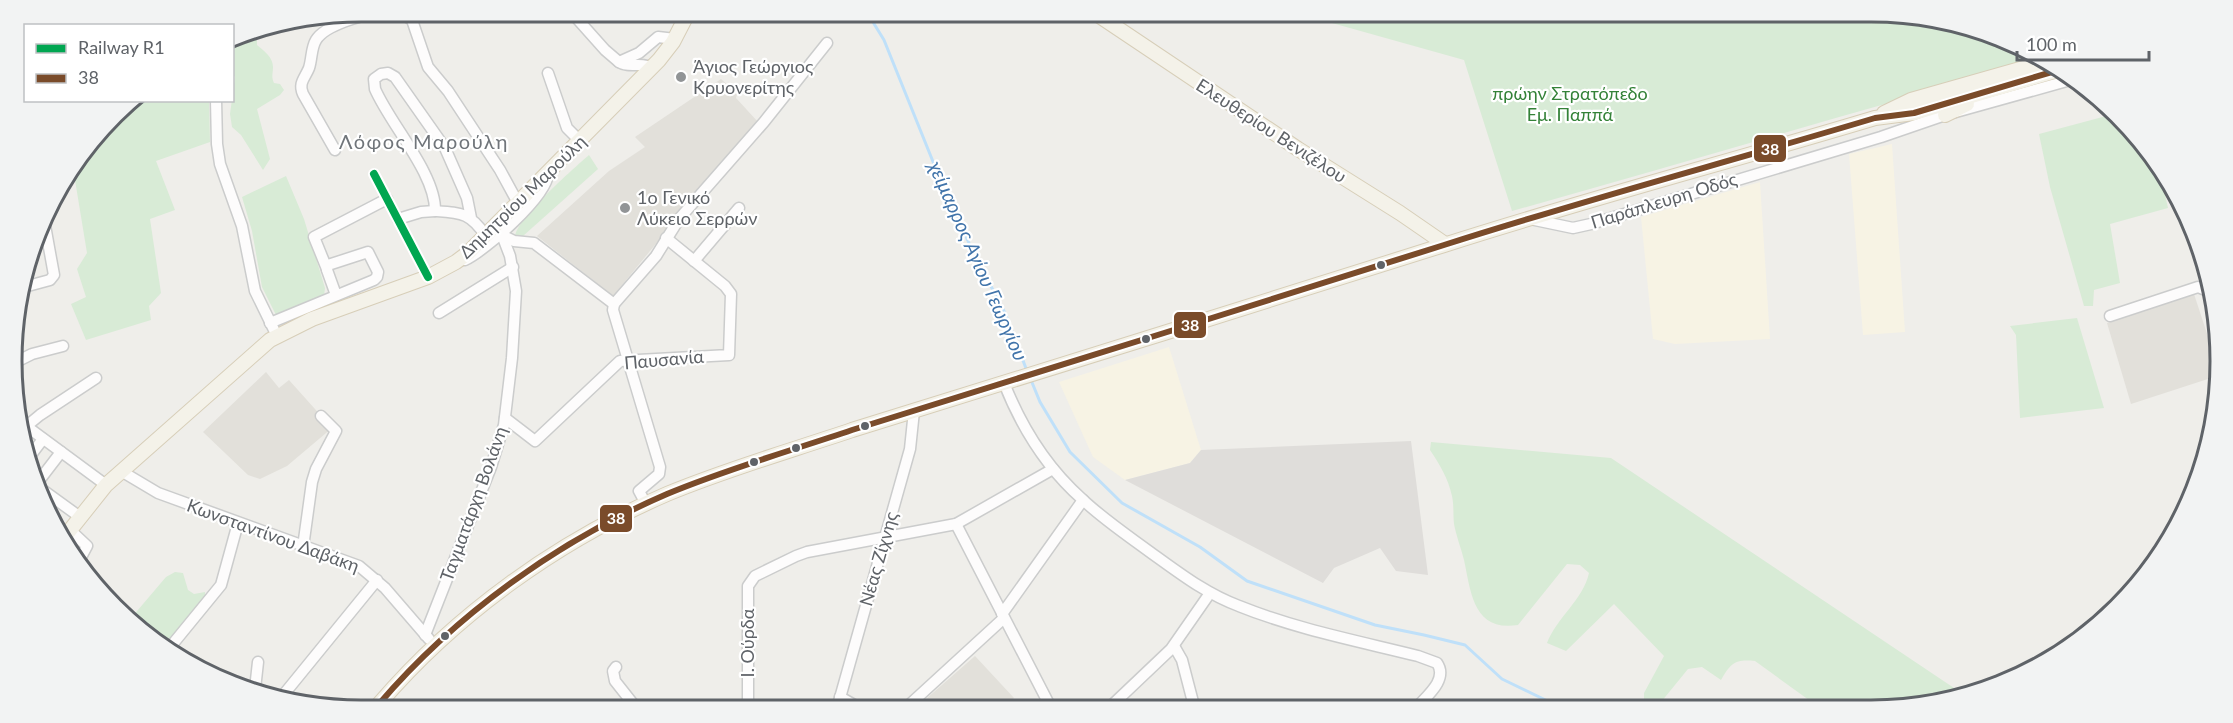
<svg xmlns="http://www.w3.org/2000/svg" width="2233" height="723" font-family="Lato,sans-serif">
  <rect width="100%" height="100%" fill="#efeeea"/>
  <g fill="#f7f3e4">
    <polygon points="1892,144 1905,332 1863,335 1849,154"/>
    <polygon points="1760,182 1770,339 1675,344 1653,339 1641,217"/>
    <polygon points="1169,347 1201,450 1190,463 1125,480 1093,457 1059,382"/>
  </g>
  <polygon fill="#dfddda" points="1411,441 1428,575 1396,571 1380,548 1334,568 1323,583 1125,480 1190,463 1201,450"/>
  <g fill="#e2e0da">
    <polygon points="721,79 737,94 736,98 758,122 668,224 668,229 613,296 537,236 609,171 645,147 635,137"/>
    <polygon points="2194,294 2214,355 2214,377 2131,404 2107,323"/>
    <polygon points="266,372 279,388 289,380 332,428 287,466 260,479 248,475 203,432"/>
    <polygon points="975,656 1014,698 1005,706 918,706"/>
  </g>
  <g fill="#d8ebd6">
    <path d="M 1307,16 L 1940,19 L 2042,61 C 1864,108 1689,162 1512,211 L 1464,60 Z"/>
    <path d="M 262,32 L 257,39 L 257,45 C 264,51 273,57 273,67 C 273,74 271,76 274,83 L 280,84 L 284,90 L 280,95 L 257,109 L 270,159 L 263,170 L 241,135 L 232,127 L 230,114 L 235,77 L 233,74 L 233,38 Z"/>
    <polygon points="130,100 209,101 210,142 156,161 175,210 150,219 161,293 149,306 151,320 86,340 71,304 86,297 77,269 87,253 74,174"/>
    <polygon points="2110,115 2158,163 2168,208 2110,224 2120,283 2094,290 2093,306 2084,306 2050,187 2039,134"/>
    <path d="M 589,155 L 598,169 L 523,236 L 515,236 C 517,218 573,169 589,155 Z"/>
    <polygon points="286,176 304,219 325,288 324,296 276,315 262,287 252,231 242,197"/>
    <polygon points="2077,318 2104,408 2020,418 2016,335 2010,326"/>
    <path d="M 1431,442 L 1611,458 L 1963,694 L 1917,708 L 1820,708 L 1755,661 C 1735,659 1731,663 1721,680 L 1702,667 L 1688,669 L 1657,707 L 1644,707 L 1644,693 L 1664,656 L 1614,604 L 1566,651 L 1547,643 C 1557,617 1583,600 1589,573 L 1580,565 L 1567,564 L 1518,625 C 1473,632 1471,592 1464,560 C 1461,548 1456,535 1454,524 C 1453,514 1454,505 1452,496 C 1448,478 1440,465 1430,450 Z"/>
    <polygon points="175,572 183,573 188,590 194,594 205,592 205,597 163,648 132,617 166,577"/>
  </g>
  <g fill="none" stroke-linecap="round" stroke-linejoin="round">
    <g stroke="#bfe0f9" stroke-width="3">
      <polyline points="868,14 884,40 940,179 973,252 1005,313 1027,371"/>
      <polyline points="1031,380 1040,402 1070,452 1122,503 1200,547 1247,581 1375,625 1424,635 1465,645 1502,679 1560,707"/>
    </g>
    <g stroke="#cbcccc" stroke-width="13">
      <g id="minor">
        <polyline points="399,12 412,20 428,67 448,91 500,170 518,203"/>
        <polyline points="572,13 605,50 619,62 639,53 658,37 675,39"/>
        <path d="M 619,62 C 630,69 641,61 652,68"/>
        <polyline points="548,73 567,128 580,141"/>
        <polyline points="216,100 217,144 220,164 242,226 255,291 277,336"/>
        <path d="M 335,150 L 303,94 C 298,83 305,78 309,68 C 312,59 311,48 316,40 C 325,25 362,15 380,12"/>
        <path d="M 471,218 L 467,198 L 445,148 L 395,77 L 388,73 L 381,74 L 374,79 L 375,89 C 390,124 436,174 435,211 C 463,213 470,213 486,236"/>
        <polyline points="398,219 421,212 435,211"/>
        <polyline points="1530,219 1573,228 1591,224 1881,137 1945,115 2074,79"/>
        <polyline points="502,235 514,241 534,243 614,304 613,310 660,467 659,474 639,491 646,504"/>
        <path d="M 465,260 C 486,250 547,196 548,174"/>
        <polyline points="694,261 739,208"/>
        <polyline points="327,269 314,237 387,199"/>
        <polyline points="24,287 50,280 54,275 44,220"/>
        <polyline points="614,304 656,256 679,219 764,122 827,43"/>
        <polyline points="439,313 513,267"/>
        <polyline points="2110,316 2198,287 2210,292 2213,291"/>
        <polyline points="270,323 374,280 377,277 378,272 368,252 328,265 327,270 336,295"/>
        <polyline points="18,361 32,354 63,346"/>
        <path d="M 1004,383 C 1021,426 1047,468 1082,499 C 1103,519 1127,535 1150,552 C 1178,572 1206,594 1239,606 C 1296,629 1358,641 1418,656 L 1437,663 C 1448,679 1428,695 1417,707"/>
        <polyline points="505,418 535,441 620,361 729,355 731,294 725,286 666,238"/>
        <polyline points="22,423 106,485"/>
        <polyline points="23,429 40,415 96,378"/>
        <polyline points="27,460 43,439"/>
        <polyline points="121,471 158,493 359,566 385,588 429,639"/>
        <polyline points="38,482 61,452"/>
        <polyline points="40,488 80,517"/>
        <polyline points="956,524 1050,706"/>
        <polyline points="70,530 87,546 78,563"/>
        <polyline points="303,547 312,482 316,469 336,431 321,416"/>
        <polyline points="1002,614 1083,500"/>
        <polyline points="425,635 491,467 504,425 512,358 516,291 510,256 502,235"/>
        <polyline points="1174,646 1182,660 1194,706"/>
        <polyline points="167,651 221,585 238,523"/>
        <polyline points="616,667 613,671 615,681 634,705"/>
        <polyline points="255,689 258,662"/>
        <polyline points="840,697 856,706"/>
        <polyline points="280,699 377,580"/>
        <polyline points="748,705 748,586 755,576 796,556 807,552 956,524 1053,469"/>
        <polyline points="838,705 910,449 914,411"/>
        <polyline points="908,706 1004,618"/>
        <polyline points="1111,706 1171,649 1210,593"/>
      </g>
    </g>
    <g stroke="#d7ceb8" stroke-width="16">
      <g id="major">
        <polyline points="1098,15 1298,149 1400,213 1445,244"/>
        <polyline points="1884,113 1911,100 2045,62"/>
        <polyline points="1945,115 1967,104"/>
        <polyline points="63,539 106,485 270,340 312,319 428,277 456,262 468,253 659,60 673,42 688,13"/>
        <path d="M 379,704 C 456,614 558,541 667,494 C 727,469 790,451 852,430 C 956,397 1060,365 1164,333 C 1258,304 1351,274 1444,245 C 1587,199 1732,161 1875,118 L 1914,113 L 2062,69"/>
      </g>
    </g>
    <use href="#minor" stroke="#fdfcfc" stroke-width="10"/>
    <use href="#major" stroke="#f4f2e9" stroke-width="14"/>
    <g stroke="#fff" stroke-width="10">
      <path id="bus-1" d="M 379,704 C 456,614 558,541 667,494 C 727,469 790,451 852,430 C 956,397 1060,365 1164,333 C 1258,304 1351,274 1444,245 C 1587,199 1732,161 1875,118 L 1914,113 L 2062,69"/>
    </g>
    <use href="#bus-1" stroke="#7a4b2a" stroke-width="6"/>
    <g stroke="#fff" stroke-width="12">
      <polyline id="rail-1" points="374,174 428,277"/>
    </g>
    <use href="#rail-1" stroke="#00a651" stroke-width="8"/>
  </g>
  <g fill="#919496" stroke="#fff" stroke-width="2">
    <circle cx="681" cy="77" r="6"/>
    <circle cx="625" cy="208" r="6"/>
  </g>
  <g fill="#5f6368" stroke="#fff" stroke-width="2">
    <circle cx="1381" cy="265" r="5"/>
    <circle cx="1146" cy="339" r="5"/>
    <circle cx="865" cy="426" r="5"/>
    <circle cx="796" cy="448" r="5"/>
    <circle cx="754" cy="462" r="5"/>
    <circle cx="445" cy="636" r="5"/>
  </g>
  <g text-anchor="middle" stroke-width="4.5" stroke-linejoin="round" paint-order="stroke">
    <g font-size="18" fill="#5f6368" stroke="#fff" text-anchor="start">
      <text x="693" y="73">Άγιος Γεώργιος<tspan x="693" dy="21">Κρυονερίτης</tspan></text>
      <text x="637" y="204">1ο Γενικό<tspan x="637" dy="21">Λύκειο Σερρών</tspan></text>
    </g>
    <g font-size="18" fill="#348238" stroke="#fff">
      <text x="1570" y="100">πρώην Στρατόπεδο<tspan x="1570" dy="21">Εμ. Παππά</tspan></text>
    </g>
    <g font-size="18" fill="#5f6368" stroke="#fff">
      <text transform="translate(1271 131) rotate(33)" y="6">Ελευθερίου Βενιζέλου</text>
      <text transform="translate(523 197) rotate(-44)" y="6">Δημητρίου Μαρούλη</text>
      <text transform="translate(1664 201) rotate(-17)" y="6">Παράπλευρη Οδός</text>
      <text transform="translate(664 360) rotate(-5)" y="6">Παυσανία</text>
      <text transform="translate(474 504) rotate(-70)" y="6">Ταγματάρχη Βολάνη</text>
      <text transform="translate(273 536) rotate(20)" y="6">Κωνσταντίνου Δαβάκη</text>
      <text transform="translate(879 559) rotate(-74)" y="6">Νέας Ζίχνης</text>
      <text transform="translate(748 643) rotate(-90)" y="6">Ι. Ούρδα</text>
    </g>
    <g font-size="20" letter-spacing="1.5" fill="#70757a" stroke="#fff">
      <text x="424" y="149">Λόφος Μαρούλη</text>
    </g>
    <g font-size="20" font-style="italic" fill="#4174aa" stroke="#fff">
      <text transform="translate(978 261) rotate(66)" y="7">χείμαρρος Αγίου Γεωργίου</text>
    </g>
  </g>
  <path d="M0 0H2233V723H0ZM361 22H1871A339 339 0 0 1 2210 361V361A339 339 0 0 1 1871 700H361A339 339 0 0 1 22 361V361A339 339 0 0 1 361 22Z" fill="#f2f3f3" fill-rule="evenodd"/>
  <path fill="none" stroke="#5f6368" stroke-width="3" d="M361 22H1871A339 339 0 0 1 2210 361V361A339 339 0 0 1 1871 700H361A339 339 0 0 1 22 361V361A339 339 0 0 1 361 22Z"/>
  <g stroke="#fff" stroke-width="2">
    <rect x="1753" y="134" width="34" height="29" rx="6" fill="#7a4b2a"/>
    <rect x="1173" y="311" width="34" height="28" rx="6" fill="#7a4b2a"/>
    <rect x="599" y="504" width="34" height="29" rx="6" fill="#7a4b2a"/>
  </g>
  <g font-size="16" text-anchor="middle" font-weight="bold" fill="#fff">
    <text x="1770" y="155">38</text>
    <text x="1190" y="331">38</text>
    <text x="616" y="524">38</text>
  </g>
  <rect x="24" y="24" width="210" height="78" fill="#ffffff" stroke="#bfc1c3" stroke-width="1.5"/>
  <rect x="36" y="44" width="30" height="9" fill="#00a651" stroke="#bfc1c3" stroke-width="1.5"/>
  <text x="78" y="54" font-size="18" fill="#5f6368">Railway R1</text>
  <rect x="36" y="74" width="30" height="9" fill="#7a4b2a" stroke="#bfc1c3" stroke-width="1.5"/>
  <text x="78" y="84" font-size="18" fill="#5f6368">38</text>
  <path d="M2017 51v9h132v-9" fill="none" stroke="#5f6368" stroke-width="3"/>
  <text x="2026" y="51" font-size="18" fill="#5f6368" stroke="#ffffff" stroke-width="4.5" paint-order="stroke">100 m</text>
</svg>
